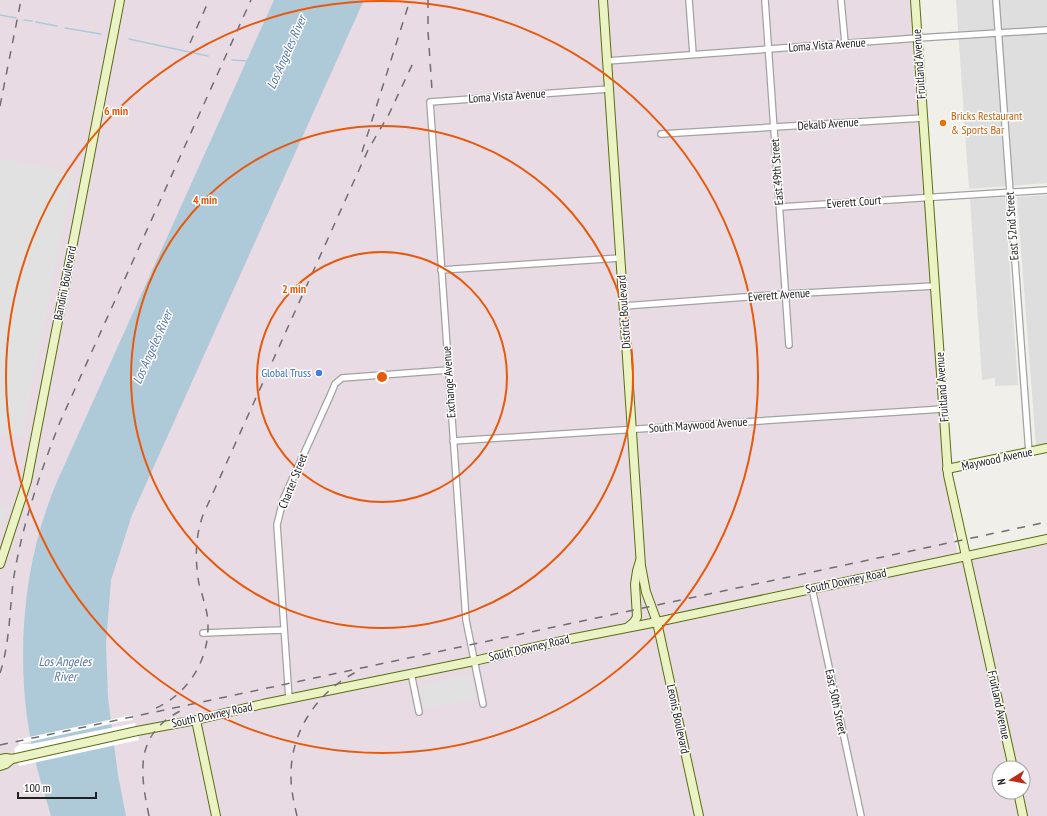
<svg xmlns="http://www.w3.org/2000/svg" width="1047" height="816" font-family="'PT Sans Narrow',sans-serif">
  <rect width="100%" height="100%" fill="#f0efe9"/>
  <g fill="#dfdede">
    <polygon points="956,0 1047,0 1047,183 969,189"/>
    <polygon points="1047,195 1047,443 1036,446 1017,197"/>
    <polygon points="1005,197 1018,385 995,386 995,378 982,380 970,199"/>
  </g>
  <path fill="#e8dbe4" fill-rule="evenodd" d="M 0,0 L 915,0 L 947,465 L 961,530 L 953,533 L 959,560 L 1047,541 L 1047,816 L 0,816 ZM 999,768 L 1023,768 L 1023,792 L 999,792 Z"/>
  <g fill="#e1e1e1">
    <polygon points="0,159 74,173 22,437 0,433"/>
    <polygon points="0,505 9,507 0,531"/>
    <polygon points="465,675 472,679 476,699 425,709 420,686 421,685"/>
  </g>
  <path fill="#aecad8" d="M 274,0 L 364,0 L 132,515 L 111,580 L 106,644 L 108,698 L 118,775 L 126,816 L 51,816 C 43,788 33,759 29,730 C 17,659 23,573 48,505 C 53,489 61,473 68,457 Z"/>
  <g fill="#fff">
    <polygon points="132,715 133,720 124,721 19,744 18,738 20,739"/>
    <polygon points="135,723 139,740 19,766 14,749 20,744 31,744"/>
  </g>
  <g fill="none" stroke-linecap="round" stroke-linejoin="round">
    <g stroke="#aecad8" stroke-width="1.5">
      <polyline points="0,15 16,18"/>
      <polyline points="24,20 32,21"/>
      <polyline points="36,22 57,26"/>
      <polyline points="65,28 101,34"/>
      <polyline points="129,39 208,56"/>
      <polyline points="232,60 248,61"/>
    </g>
    <g stroke="#a2a2a2" stroke-width="8">
      <g id="street">
        <polyline points="689,0 693,54"/>
        <polyline points="765,0 789,345"/>
        <polyline points="841,0 845,43"/>
        <polyline points="996,0 1029,453"/>
        <polyline points="607,61 918,38 1047,30"/>
        <polyline points="661,134 923,118"/>
        <polyline points="780,207 1047,190"/>
        <polyline points="441,270 620,258"/>
        <polyline points="624,306 786,294 935,286"/>
        <polyline points="453,441 943,409"/>
        <polyline points="812,588 861,816"/>
        <polyline points="203,633 284,630"/>
        <polyline points="411,673 419,712"/>
        <polyline points="289,699 277,525 283,500 330,396 335,384 342,378 448,370"/>
        <polyline points="483,704 466,620 430,102 609,89"/>
      </g>
    </g>
    <g stroke="#586e12" stroke-width="10">
      <g id="secondary">
        <polyline points="603,0 641,566 646,592 657,622 699,816"/>
        <polyline points="915,0 948,475 1013,768"/>
        <polyline points="947,469 1047,448"/>
        <polyline points="0,564 27,481 120,0"/>
        <polyline points="628,627 634,622 637,617 635,584 637,571 640,561"/>
        <polyline points="196,720 216,816"/>
        <polyline points="0,759 6,758 12,759 137,731 196,720 263,704 474,661 570,639 657,622 1047,539"/>
        <polyline points="0,766 6,764 12,759"/>
        <polyline points="1018,792 1023,816"/>
      </g>
    </g>
    <use href="#street" stroke="#fff" stroke-width="5.5"/>
    <use href="#secondary" stroke="#ebf3c4" stroke-width="8"/>
    <g stroke="#6f6f6f" stroke-width="1.5" stroke-dasharray="8 8" stroke-linecap="butt">
      <polyline points="428,0 428,31 432,90"/>
      <polyline points="190,43 209,0"/>
      <polyline points="0,106 21,0"/>
      <polyline points="362,152 410,0"/>
      <path d="M 0,673 C 11,640 9,604 15,570 C 24,520 41,470 60,422 L 251,0"/>
      <path d="M 156,708 C 192,692 213,652 207,614 C 205,604 202,594 199,584 C 195,561 195,537 203,515 L 368,150 L 389,114 L 413,63"/>
      <polyline points="0,745 1047,522"/>
      <path d="M 149,816 C 139,768 135,732 186,708"/>
      <path d="M 297,816 C 294,803 291,790 291,777 C 290,731 318,691 358,671"/>
    </g>
  </g>
  <g fill="none" stroke="#e8590c" stroke-width="2">
    <circle cx="382" cy="377" r="125"/>
    <circle cx="382" cy="377" r="251"/>
    <circle cx="382" cy="377" r="376"/>
  </g>
  <circle fill="#e8710a" stroke="#fff" stroke-width="1.5" cx="943" cy="123" r="4"/>
  <circle fill="#3f7fe0" stroke="#fff" stroke-width="1.5" cx="319" cy="373" r="4"/>
  <g text-anchor="middle" stroke-width="3" stroke-linejoin="round" paint-order="stroke">
    <g font-size="12" fill="#212121" stroke="#fff">
      <text transform="translate(827 45) rotate(-4)" y="4">Loma Vista Avenue</text>
      <text transform="translate(919 64) rotate(-94)" y="4">Fruitland Avenue</text>
      <text transform="translate(507 96) rotate(-4)" y="4">Loma Vista Avenue</text>
      <text transform="translate(828 124) rotate(-4)" y="4">Dekalb Avenue</text>
      <text transform="translate(777 172) rotate(-94)" y="4">East 49th Street</text>
      <text transform="translate(854 202) rotate(-4)" y="4">Everett Court</text>
      <text transform="translate(1012 226) rotate(-94)" y="4">East 52nd Street</text>
      <text transform="translate(65 283) rotate(-79)" y="4">Bandini Boulevard</text>
      <text transform="translate(779 295) rotate(-4)" y="4">Everett Avenue</text>
      <text transform="translate(624 312) rotate(-94)" y="4">District Boulevard</text>
      <text transform="translate(449 382) rotate(-94)" y="4">Exchange Avenue</text>
      <text transform="translate(942 387) rotate(-94)" y="4">Fruitland Avenue</text>
      <text transform="translate(698 425) rotate(-4)" y="4">South Maywood Avenue</text>
      <text transform="translate(997 459) rotate(-12)" y="4">Maywood Avenue</text>
      <text transform="translate(293 481) rotate(-68)" y="4">Charter Street</text>
      <text transform="translate(846 581) rotate(-12)" y="4">South Downey Road</text>
      <text transform="translate(529 648) rotate(-13)" y="4">South Downey Road</text>
      <text transform="translate(836 702) rotate(78)" y="4">East 50th Street</text>
      <text transform="translate(999 705) rotate(78)" y="4">Fruitland Avenue</text>
      <text transform="translate(212 715) rotate(-12)" y="4">South Downey Road</text>
      <text transform="translate(678 719) rotate(78)" y="4">Leonis Boulevard</text>
    </g>
    <g font-size="12" fill="#c56008" stroke="#fff" text-anchor="start">
      <text x="951" y="120">Bricks Restaurant<tspan x="951" dy="14">&amp; Sports Bar</tspan></text>
    </g>
    <g font-size="12" fill="#366cbe" stroke="#fff" text-anchor="end">
      <text x="311" y="377">Global Truss</text>
    </g>
    <g font-size="13" font-style="italic" fill="#5775a7" stroke="#fff">
      <text transform="translate(286 52) rotate(-66)" y="5">Los Angeles River</text>
      <text transform="translate(152 347) rotate(-66)" y="5">Los Angeles River</text>
      <text x="65" y="666">Los Angeles<tspan x="65" dy="15">River</tspan></text>
    </g>
  </g>
  <circle cx="382" cy="377" r="6" fill="#e8590c" stroke="#fff" stroke-width="2"/>
  <g font-size="12" text-anchor="middle" font-weight="bold" fill="#e8590c" stroke="#fff" stroke-width="3" stroke-linejoin="round" paint-order="stroke">
    <text x="116" y="115">6 min</text>
    <text x="205" y="204">4 min</text>
    <text x="294" y="293">2 min</text>
  </g>
  <g transform="translate(1011 780) rotate(259)"><circle r="19" fill="#ffffff" stroke="#a6a6a6"/>
  <path d="M0-3L7 15L0 10L-7 15Z" fill="#bb2b17"/>
  <text y="-6" font-size="11" font-weight="bold" text-anchor="middle" fill="#212121">N</text>
  </g>
  <path d="M18 792v6h78v-6" fill="none" stroke="#212121" stroke-width="2"/>
  <text x="24" y="792" font-size="12" fill="#212121" stroke="#ffffff" stroke-width="3" paint-order="stroke">100 m</text>
</svg>
